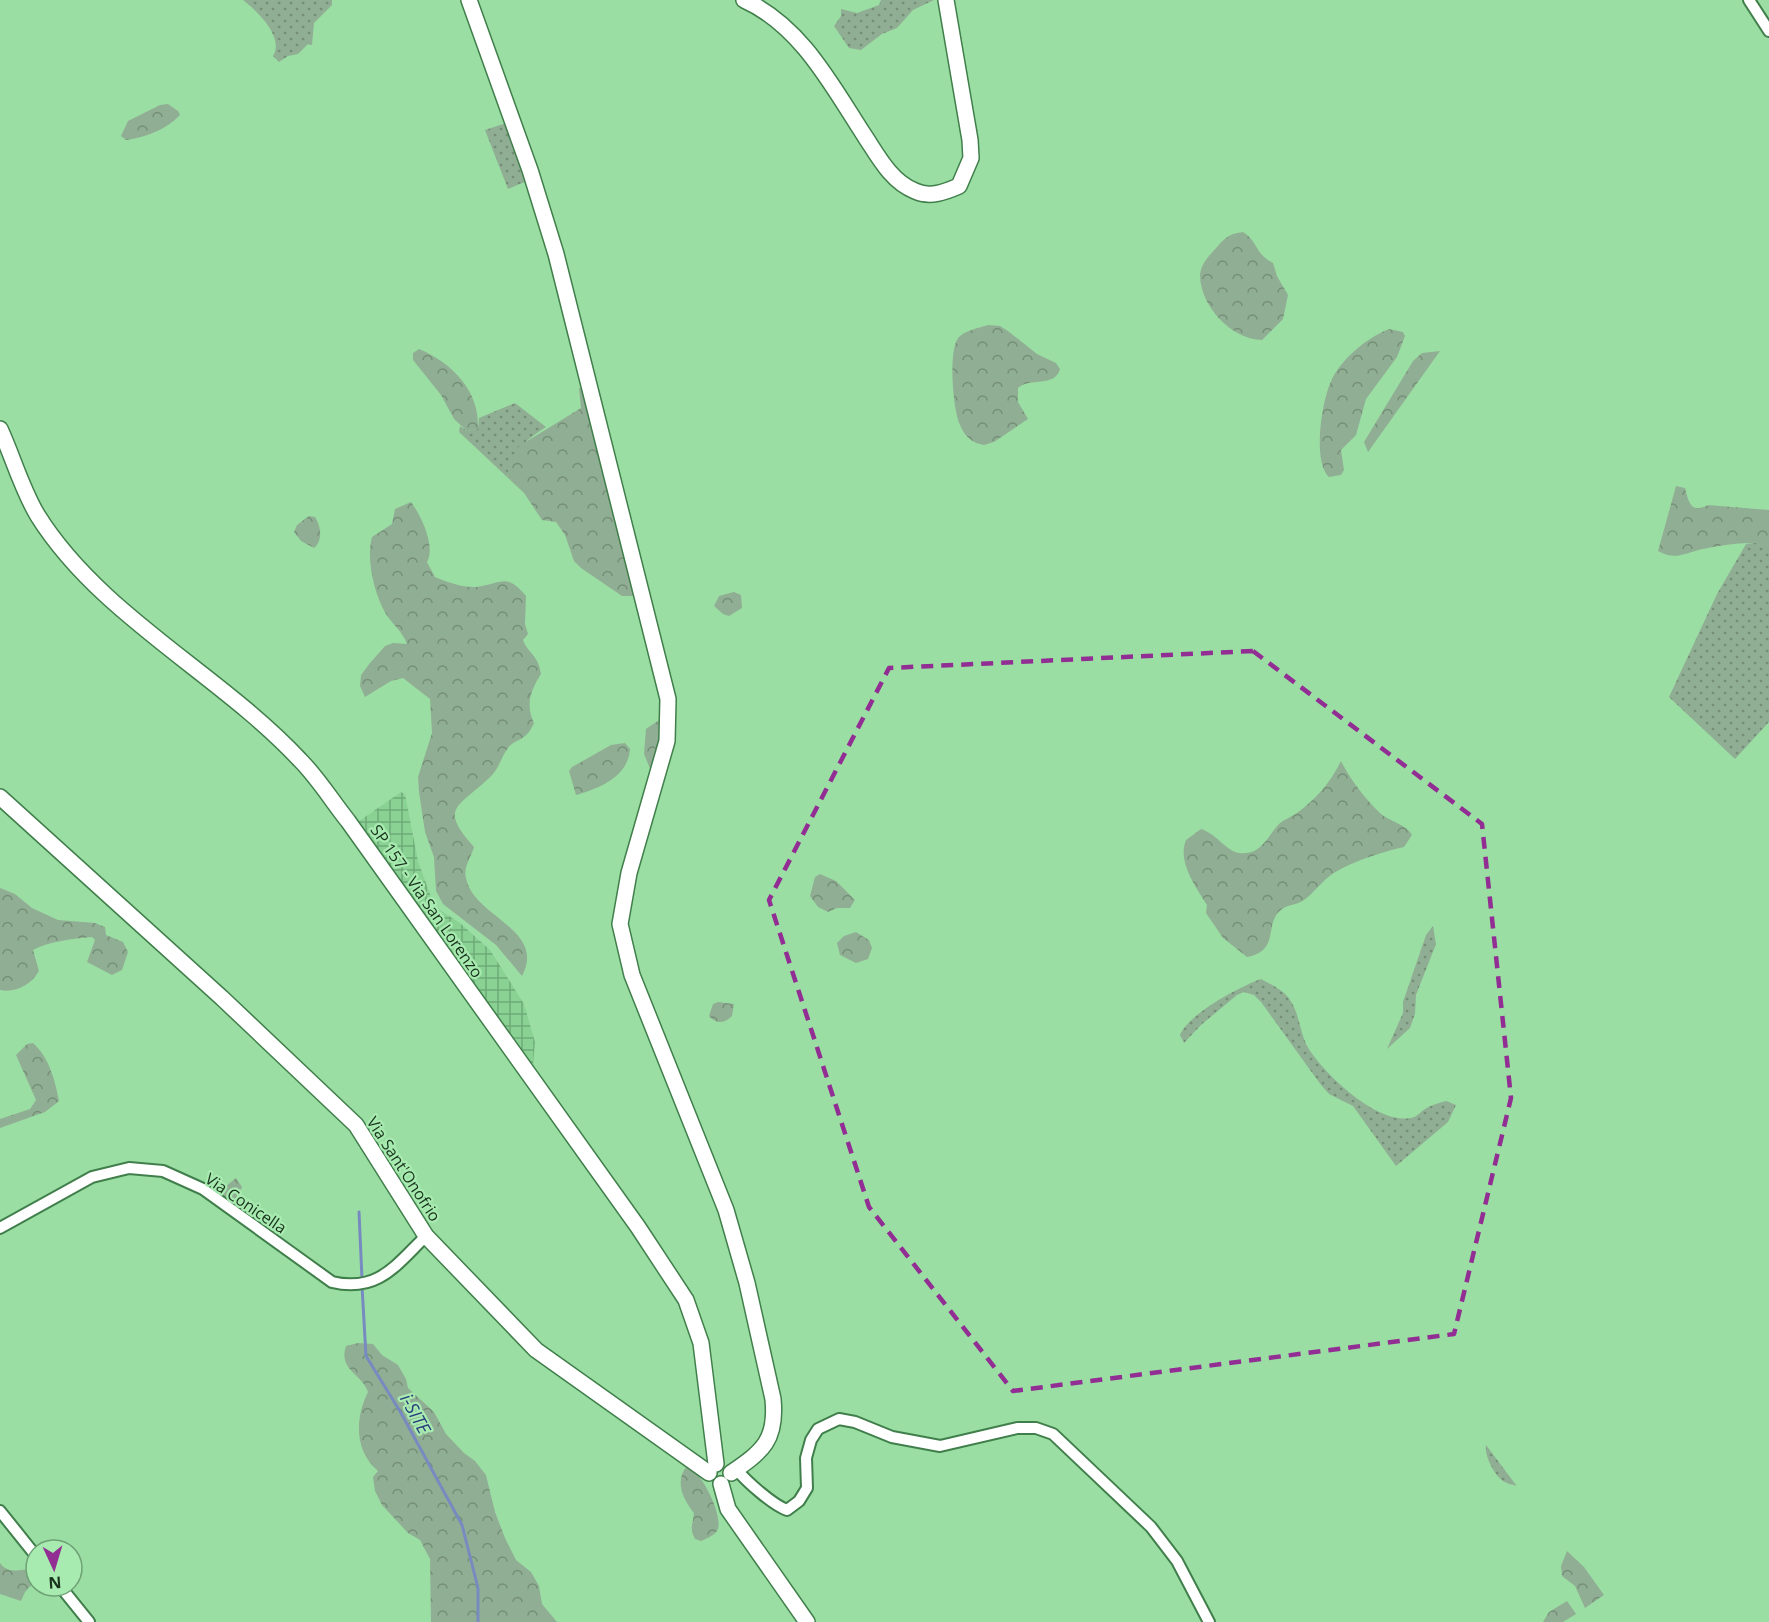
<svg xmlns="http://www.w3.org/2000/svg" width="1769" height="1622" font-family="'Open Sans',sans-serif">
  <defs>
    <pattern id="industrial-grid" width="8" height="8" patternUnits="userSpaceOnUse" patternTransform="scale(1.5)"><rect width="8" height="8" fill="#89d293"/><path d="M0 4h8M4 0v8" fill="none" stroke="#6fab77"/></pattern>
    <pattern id="grass-dots" width="8" height="8" patternUnits="userSpaceOnUse" patternTransform="scale(1.5)"><rect width="8" height="8" fill="#90ae93"/><path d="M2 2h.1M6 6h.1" fill="none" stroke="#758e77" stroke-width="1.8" stroke-linecap="round"/></pattern>
    <pattern id="forest-crowns" width="20" height="18" patternUnits="userSpaceOnUse" patternTransform="scale(1.5)"><rect width="20" height="18" fill="#90ae93"/><path d="M2 6a3 3 0 1 1 6 0M12 15a3 3 0 1 1 6 0" fill="none" stroke="#758e77"/></pattern>
  </defs>
  <rect width="100%" height="100%" fill="#9bdea4"/>
  <polygon fill="url(#industrial-grid)" points="401,792 405,794 418,861 431,897 438,909 460,923 490,950 524,1004 535,1042 532,1076 352,826"/>
  <g fill="url(#grass-dots)">
    <path d="M 243,0 L 332,0 L 332,5 L 314,23 L 312,45 L 308,44 L 298,54 L 288,56 L 279,62 L 273,56 C 285,37 256,10 243,0 Z"/>
    <polygon points="881,0 934,0 913,10 897,28 882,34 861,50 849,48 834,26 841,16 841,9 857,13 879,5"/>
    <polygon points="506,123 527,181 508,189 485,130"/>
    <path d="M 515,403 L 546,427 C 522,443 515,449 507,477 L 459,432 L 460,426 L 467,431 L 478,429 L 479,418 Z"/>
    <polygon points="1760,542 1769,545 1769,722 1735,759 1669,697 1717,594 1746,544"/>
    <polygon points="1433,926 1436,944 1416,995 1415,1014 1410,1028 1387,1049 1403,1013 1403,1002 1426,935"/>
    <path d="M 1261,979 C 1270,984 1281,989 1288,997 C 1299,1011 1299,1028 1306,1044 C 1320,1071 1381,1129 1414,1117 C 1418,1116 1421,1111 1425,1109 C 1431,1105 1439,1103 1446,1101 L 1456,1105 L 1448,1122 L 1396,1166 L 1353,1106 L 1329,1094 L 1321,1085 L 1261,1002 L 1254,995 L 1244,992 L 1237,995 L 1201,1025 L 1184,1043 L 1180,1035 C 1188,1014 1241,986 1261,979 Z"/>
    <path d="M 1486,1445 L 1516,1485 L 1516,1486 C 1513,1484 1510,1485 1507,1483 C 1495,1479 1484,1455 1486,1445 Z"/>
  </g>
  <g fill="url(#forest-crowns)">
    <path d="M 168,104 L 178,111 L 180,115 C 166,130 146,137 126,140 L 121,136 L 128,121 L 160,105 Z"/>
    <path d="M 1243,232 C 1258,241 1254,253 1273,263 L 1277,276 L 1288,295 L 1283,319 L 1262,340 C 1230,339 1200,305 1200,275 C 1201,263 1210,255 1217,247 C 1226,237 1229,234 1243,232 Z"/>
    <path d="M 988,325 L 1000,326 L 1008,331 L 1037,354 L 1056,363 L 1060,369 C 1055,388 1030,377 1018,388 L 1018,402 L 1028,419 L 994,442 L 984,445 C 972,443 965,437 960,425 C 953,410 948,352 958,338 C 965,330 979,328 988,325 Z"/>
    <path d="M 1389,329 L 1403,332 L 1405,336 L 1397,357 L 1366,399 L 1356,435 L 1341,450 L 1344,470 L 1341,475 L 1329,477 C 1312,460 1322,397 1333,377 C 1345,356 1367,338 1389,329 Z"/>
    <path d="M 419,349 C 453,363 480,392 478,429 L 467,431 L 454,419 L 441,395 L 413,360 L 413,353 Z"/>
    <polygon points="1440,351 1368,452 1364,442 1413,361 1422,353"/>
    <polygon points="579,388 587,388 638,596 622,596 581,568 574,561 565,535 556,522 542,520 524,493 507,477 513,456 519,446 581,408"/>
    <path d="M 1676,486 L 1685,488 C 1689,502 1690,514 1708,505 L 1769,510 L 1769,545 C 1753,540 1720,545 1703,549 C 1684,553 1676,561 1658,551 Z"/>
    <path d="M 411,502 C 421,515 436,547 427,562 L 435,577 C 446,582 465,588 476,587 C 502,584 506,572 526,596 L 525,624 L 528,634 L 523,640 C 529,655 538,654 541,674 C 531,690 525,705 534,723 C 526,742 516,738 508,748 C 500,758 500,769 488,779 C 457,808 439,808 474,847 C 471,858 463,867 466,878 C 473,917 547,929 522,976 L 496,945 L 443,904 L 436,891 L 434,857 L 425,832 L 419,792 L 418,777 L 432,733 L 430,699 L 403,678 L 391,681 L 365,697 L 360,686 L 361,675 L 370,663 L 385,646 L 393,643 L 407,644 C 403,632 392,624 386,614 C 374,594 366,559 372,537 L 392,524 L 395,509 Z"/>
    <path d="M 309,516 L 315,517 C 321,526 323,541 314,548 L 301,541 L 294,532 L 297,525 Z"/>
    <polygon points="734,592 741,595 742,608 729,616 723,614 714,606 719,596"/>
    <polygon points="662,718 664,740 651,771 644,754 646,729"/>
    <path d="M 625,743 L 630,749 C 628,777 600,788 576,795 L 569,771 L 572,767 L 611,745 Z"/>
    <path d="M 1341,761 C 1350,779 1366,800 1381,814 C 1391,822 1406,824 1412,835 L 1404,847 C 1382,852 1350,862 1331,875 C 1321,882 1314,893 1304,900 C 1298,905 1289,904 1282,909 C 1263,923 1281,951 1247,957 L 1223,938 L 1206,913 L 1207,905 C 1196,887 1177,862 1186,840 L 1201,829 C 1217,834 1226,851 1239,853 C 1261,856 1267,837 1278,825 C 1283,820 1291,817 1297,813 C 1317,798 1330,783 1341,761 Z"/>
    <polygon points="820,874 836,881 855,900 850,908 837,908 828,912 818,907 810,896 815,877"/>
    <path d="M 0,888 L 15,894 L 32,908 L 58,920 L 95,923 L 105,927 L 106,935 L 123,942 L 128,952 L 122,970 L 112,975 L 87,962 L 95,940 L 92,937 C 73,939 49,941 33,950 L 39,971 C 31,985 16,993 0,990 Z"/>
    <polygon points="856,932 869,940 872,948 868,959 856,963 840,955 837,943 844,936"/>
    <path d="M 718,1002 L 734,1004 L 732,1016 C 724,1024 716,1024 709,1016 L 713,1004 Z"/>
    <path d="M 33,1043 C 49,1057 55,1080 59,1101 L 45,1112 L 0,1128 L 0,1119 L 30,1109 L 36,1100 L 16,1055 L 27,1044 Z"/>
    <polygon points="236,1178 242,1187 233,1205 219,1192"/>
    <path d="M 358,1343 L 373,1344 L 382,1355 L 398,1365 L 406,1379 L 408,1388 L 434,1412 L 446,1434 L 464,1453 L 475,1461 L 486,1475 L 495,1512 L 505,1538 L 516,1560 L 531,1572 L 539,1586 L 542,1604 L 557,1622 L 431,1622 L 430,1559 L 420,1540 L 408,1533 L 382,1505 L 375,1491 L 373,1477 L 378,1471 C 354,1451 355,1418 368,1392 C 362,1374 338,1370 346,1346 Z"/>
    <path d="M 687,1466 C 701,1470 725,1518 717,1531 C 713,1536 706,1539 701,1541 L 695,1539 C 689,1528 693,1524 694,1513 C 683,1499 674,1481 687,1466 Z"/>
    <polygon points="1567,1551 1584,1567 1604,1595 1585,1608 1575,1586 1562,1576 1561,1566"/>
    <path d="M 0,1563 C 9,1575 20,1569 33,1569 L 36,1573 L 36,1580 L 25,1592 L 21,1601 L 0,1594 Z"/>
    <polygon points="1567,1601 1576,1614 1563,1622 1543,1622 1549,1612"/>
  </g>
  <g fill="none" stroke-linecap="round" stroke-linejoin="round">
    <g stroke="#778bc0" stroke-width="3">
      <polyline points="359,1212 362,1279"/>
      <polyline points="362,1286 366,1356 401,1413 462,1525 478,1588 478,1622"/>
    </g>
    <g stroke="#407f4b" stroke-width="14">
      <g id="street">
        <polyline points="1749,0 1769,31"/>
        <path d="M 0,1228 L 92,1177 L 129,1168 L 163,1171 L 203,1189 L 332,1282 C 378,1293 396,1265 426,1236"/>
        <path d="M 736,1469 C 747,1482 773,1505 787,1510 L 799,1501 L 807,1488 L 806,1458 L 811,1440 L 818,1429 L 839,1419 L 855,1422 L 892,1437 L 940,1446 L 1017,1428 L 1036,1428 L 1053,1434 L 1151,1527 L 1177,1561 L 1209,1622"/>
        <polyline points="0,1511 36,1556"/>
        <polyline points="60,1586 89,1622"/>
      </g>
    </g>
    <g stroke="#407f4b" stroke-width="18">
      <g id="secondary">
        <path d="M 469,0 L 530,170 L 556,254 L 668,699 L 667,741 L 629,873 L 620,924 L 632,975 L 726,1210 L 747,1283 L 773,1399 C 777,1440 763,1451 731,1473"/>
        <path d="M 744,0 C 802,26 833,88 866,138 C 879,158 892,182 915,191 C 930,198 945,192 959,186 L 971,158 L 970,140 L 946,0"/>
        <path d="M 0,429 C 13,457 22,490 38,516 C 100,615 221,675 300,760 C 318,778 332,801 348,821 L 638,1227 L 686,1300 L 701,1343 L 716,1464"/>
        <polyline points="0,797 222,998 356,1125 426,1236 536,1350 709,1473"/>
        <polyline points="721,1484 728,1509 807,1622"/>
      </g>
    </g>
    <use href="#street" stroke="#fff" stroke-width="10"/>
    <use href="#secondary" stroke="#fff" stroke-width="15"/>
  </g>
  <path fill="none" stroke="#922d93" stroke-width="4.5" stroke-dasharray="12 8" stroke-linejoin="round" d="M 1253,651 L 1482,824 L 1511,1098 L 1454,1334 L 1013,1391 L 869,1207 L 769,900 L 889,668 Z"/>
  <g text-anchor="middle" stroke-width="4.5" stroke-linejoin="round" paint-order="stroke">
    <g font-size="16" fill="#18321c" stroke="#a8ebb0">
      <text transform="translate(427 901) rotate(55)" y="6">SP 157 - Via San Lorenzo</text>
      <text transform="translate(404 1169) rotate(57)" y="6">Via Sant'Onofrio</text>
      <text transform="translate(246 1203) rotate(34)" y="6">Via Conicella</text>
    </g>
    <g font-size="18" font-style="italic" fill="#283c7c" stroke="#a8ebb0">
      <text transform="translate(415 1414) rotate(61)" y="6">i-SITE</text>
    </g>
  </g>
  <g transform="translate(54 1568) rotate(176)"><circle r="28" fill="#a8ebb0" stroke="#6ea175" stroke-width="1.5"/>
  <path d="M0-4.5L10 22L0 15L-10 22Z" fill="#922d93"/>
  <text y="-9" font-size="16" font-weight="bold" text-anchor="middle" fill="#18321c">N</text>
  </g>
</svg>
